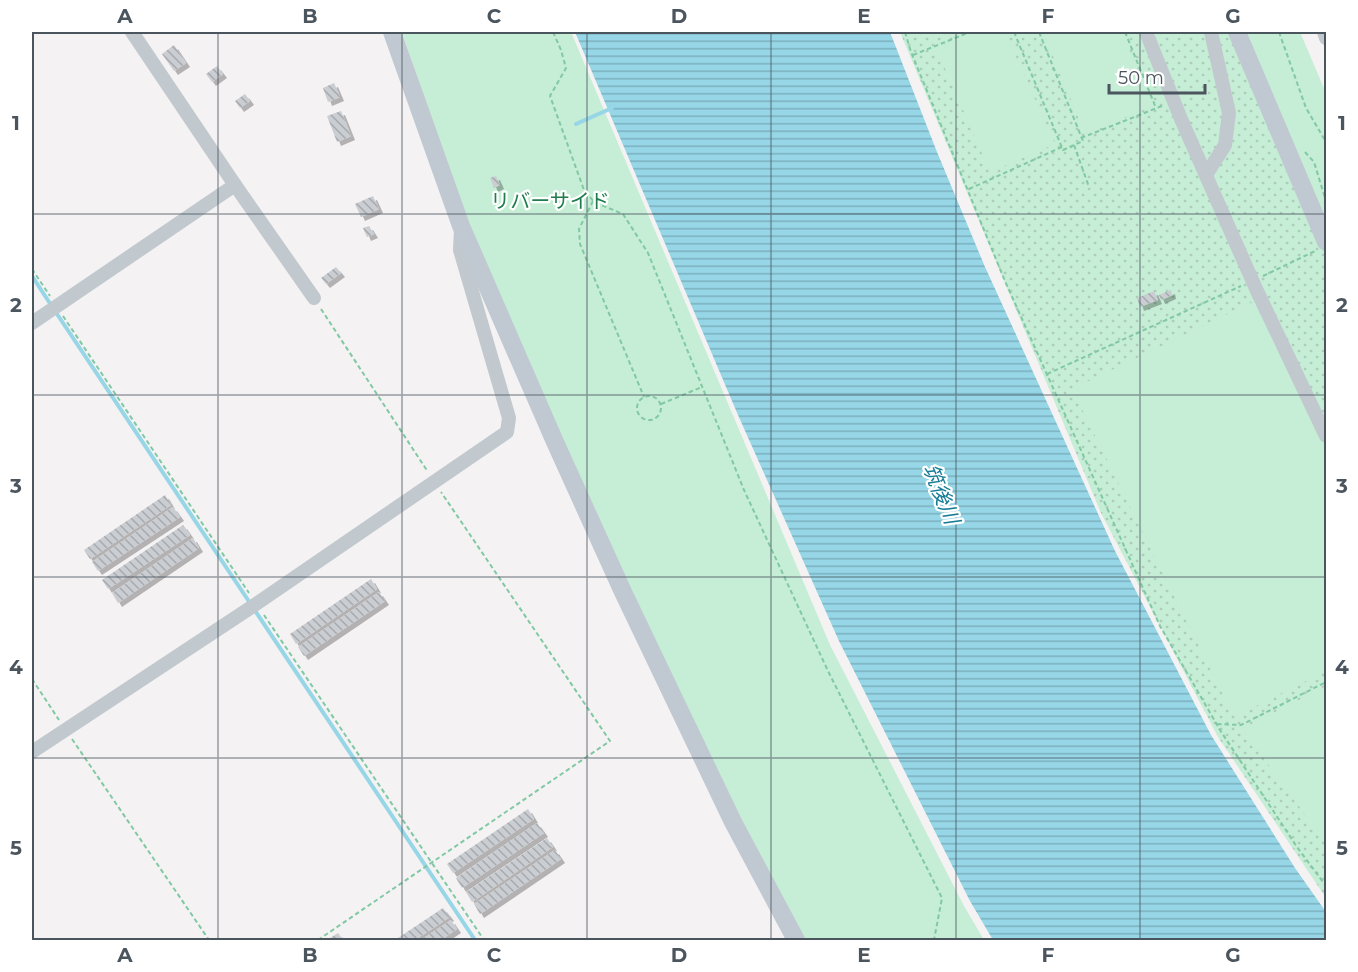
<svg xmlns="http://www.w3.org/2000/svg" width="1358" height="972" font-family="Montserrat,'Noto Sans JP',sans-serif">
  <defs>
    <pattern id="grass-dots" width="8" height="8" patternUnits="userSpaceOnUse" patternTransform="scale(1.5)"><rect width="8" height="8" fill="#c6edd5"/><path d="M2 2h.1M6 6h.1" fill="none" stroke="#accdb9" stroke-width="1.8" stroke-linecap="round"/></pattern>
    <pattern id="water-rules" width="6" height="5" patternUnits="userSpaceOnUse" patternTransform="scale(1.5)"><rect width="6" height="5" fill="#96d6e6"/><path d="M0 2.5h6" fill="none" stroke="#7cb0be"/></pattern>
    <pattern id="building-back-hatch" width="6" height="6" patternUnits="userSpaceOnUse" patternTransform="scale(1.5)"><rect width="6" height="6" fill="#cacdd1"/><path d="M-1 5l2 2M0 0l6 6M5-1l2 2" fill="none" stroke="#a6a9ad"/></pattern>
    <filter id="shadow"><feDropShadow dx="4" dy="4" stdDeviation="0" flood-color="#0004"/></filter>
  </defs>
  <rect width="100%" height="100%" fill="#f4f2f2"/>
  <polygon fill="url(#grass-dots)" points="900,32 1235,32 1326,229 1326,898 1218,737 1101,513"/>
  <g fill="#c6edd5">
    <polygon points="402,32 571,32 830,645 964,906 984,940 803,940 768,878 620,572 468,225"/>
    <polygon points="973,32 1005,32 1055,144 990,172 936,48"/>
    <polygon points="1043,32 1122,32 1153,106 1085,134"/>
    <polygon points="1243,32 1300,32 1326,93 1326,223"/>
    <polygon points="1255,301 1326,439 1326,671 1234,717 1072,389"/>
    <polygon points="1326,686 1326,843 1242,729"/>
  </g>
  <polygon fill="url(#water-rules)" points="575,32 890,32 937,152 985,267 1115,551 1211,735 1295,868 1326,912 1326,940 993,940 970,901 839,641 738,415"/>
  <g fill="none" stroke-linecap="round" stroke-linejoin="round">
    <g stroke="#96d6e6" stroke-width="4">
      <polyline points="576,124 612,108"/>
      <polyline points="32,276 51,305"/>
      <polyline points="55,311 475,940"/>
    </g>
  </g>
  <g fill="url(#building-back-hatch)" filter="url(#shadow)">
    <polygon points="174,45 186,63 174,71 162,54"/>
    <polygon points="217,66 223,74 212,82 206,74"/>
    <polygon points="334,83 340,97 328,102 323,88"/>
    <polygon points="245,94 250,101 240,108 235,101"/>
    <polygon points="341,111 351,136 337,142 327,116"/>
    <polygon points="496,176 500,185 494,188 490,178"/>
    <polygon points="373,196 379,209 361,217 355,204"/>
    <polygon points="369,226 374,234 367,237 363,228"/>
    <polygon points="336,267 341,273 326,284 321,278"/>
    <polygon points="1171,290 1172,295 1161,300 1159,295"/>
    <polygon points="1154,291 1158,300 1140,307 1137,298"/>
    <polygon points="165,495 171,505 90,559 84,550"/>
    <polygon points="173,507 180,517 98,571 92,562"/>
    <polygon points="183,525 190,535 108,589 102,580"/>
    <polygon points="193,538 199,548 118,603 112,593"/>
    <polygon points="371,579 377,589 296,644 290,634"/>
    <polygon points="379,592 385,601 304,656 298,647"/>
    <polygon points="528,809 534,819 453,873 447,864"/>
    <polygon points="537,823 544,833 462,888 456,878"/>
    <polygon points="547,838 553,847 472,902 466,892"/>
    <polygon points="555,850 561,859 480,914 474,904"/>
    <polygon points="443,908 450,917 415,940 395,940"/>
    <polygon points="451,920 457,929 441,940 421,940"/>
    <polygon points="338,933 343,940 327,940"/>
  </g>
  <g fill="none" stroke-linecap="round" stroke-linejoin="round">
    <g stroke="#80c9a4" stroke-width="2" stroke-dasharray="4.5 3" stroke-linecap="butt">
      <polyline points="553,32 561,50 566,68 550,96 584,190 594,202 623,214 648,253 744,490 828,671 942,898 934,940"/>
      <polyline points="905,32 911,52 1005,281 1160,626 1220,730 1297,847 1326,886"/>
      <polyline points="1014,32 1063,150 1083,141 1039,32"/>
      <polyline points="1125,32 1156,108"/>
      <polyline points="1279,32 1306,108 1326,142"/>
      <polyline points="913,55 970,32"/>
      <polyline points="1081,138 1162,106"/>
      <polyline points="1074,145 1089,187"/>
      <polyline points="1305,152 1314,162 1325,198"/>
      <polyline points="969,189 1062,147"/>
      <polyline points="593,201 579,229 580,244 644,397"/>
      <polyline points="32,269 50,296"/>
      <polyline points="1263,276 1315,251"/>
      <polyline points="321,309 428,472"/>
      <polyline points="63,316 249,593"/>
      <polyline points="1047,374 1241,286"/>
      <circle cx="649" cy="408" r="12"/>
      <polyline points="661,404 702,387"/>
      <polyline points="264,615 484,940"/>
      <polyline points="32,679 59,720"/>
      <polyline points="1217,724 1241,725 1326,682"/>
      <polyline points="72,739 209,940"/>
      <polyline points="318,940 610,741 441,492"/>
    </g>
    <g stroke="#c1c9cf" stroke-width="14">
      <polyline points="132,32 235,185 314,298"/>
      <polyline points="1146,32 1181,119 1257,291 1326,436"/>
      <polyline points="1324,32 1326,38"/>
      <polyline points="1206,175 1225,145 1229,113 1211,32"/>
      <polyline points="32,323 235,185"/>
      <polyline points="32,752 256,604 507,432 509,418 460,250 461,229"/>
    </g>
    <g stroke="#c0c9d2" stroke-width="18">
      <polyline points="392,32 461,226 555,442 623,592 733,822 796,940"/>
      <polyline points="1237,32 1326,242"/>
    </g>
  </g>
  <path fill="none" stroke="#4b555e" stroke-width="1.5" stroke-opacity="0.55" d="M 218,32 L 218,940M 402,32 L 402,940M 587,32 L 587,940M 771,32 L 771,940M 956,32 L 956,940M 1140,32 L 1140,940M 32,214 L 1326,214M 32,395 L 1326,395M 32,577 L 1326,577M 32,758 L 1326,758"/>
  <g text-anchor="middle" stroke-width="4.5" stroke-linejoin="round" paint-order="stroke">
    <g font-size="20" fill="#1f7c4d" stroke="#fff">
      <text x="550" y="208">リバーサイド</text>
    </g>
    <g font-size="21" font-style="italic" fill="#177c96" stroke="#fff">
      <text transform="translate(941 494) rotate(68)" y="7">筑後川</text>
    </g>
  </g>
  <rect width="1358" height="972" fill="none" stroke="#ffffff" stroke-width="66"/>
  <path d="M1109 84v9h96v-9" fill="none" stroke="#4b555e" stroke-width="3"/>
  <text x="1118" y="84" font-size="18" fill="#4b555e" stroke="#ffffff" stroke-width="4.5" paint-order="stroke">50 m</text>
  <rect x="33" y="33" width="1292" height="906" fill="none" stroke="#4b555e" stroke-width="2"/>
  <g font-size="20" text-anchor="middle" font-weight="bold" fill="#4b555e">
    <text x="125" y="23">A</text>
    <text x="310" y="23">B</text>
    <text x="494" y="23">C</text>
    <text x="679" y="23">D</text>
    <text x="864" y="23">E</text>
    <text x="1048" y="23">F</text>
    <text x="1233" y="23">G</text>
    <text x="16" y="130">1</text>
    <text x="1342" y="130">1</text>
    <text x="16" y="312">2</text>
    <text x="1342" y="312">2</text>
    <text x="16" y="493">3</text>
    <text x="1342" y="493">3</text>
    <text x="16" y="674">4</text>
    <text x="1342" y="674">4</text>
    <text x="16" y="855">5</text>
    <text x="1342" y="855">5</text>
    <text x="125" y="962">A</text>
    <text x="310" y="962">B</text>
    <text x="494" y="962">C</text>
    <text x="679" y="962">D</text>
    <text x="864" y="962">E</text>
    <text x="1048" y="962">F</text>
    <text x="1233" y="962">G</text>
  </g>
</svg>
